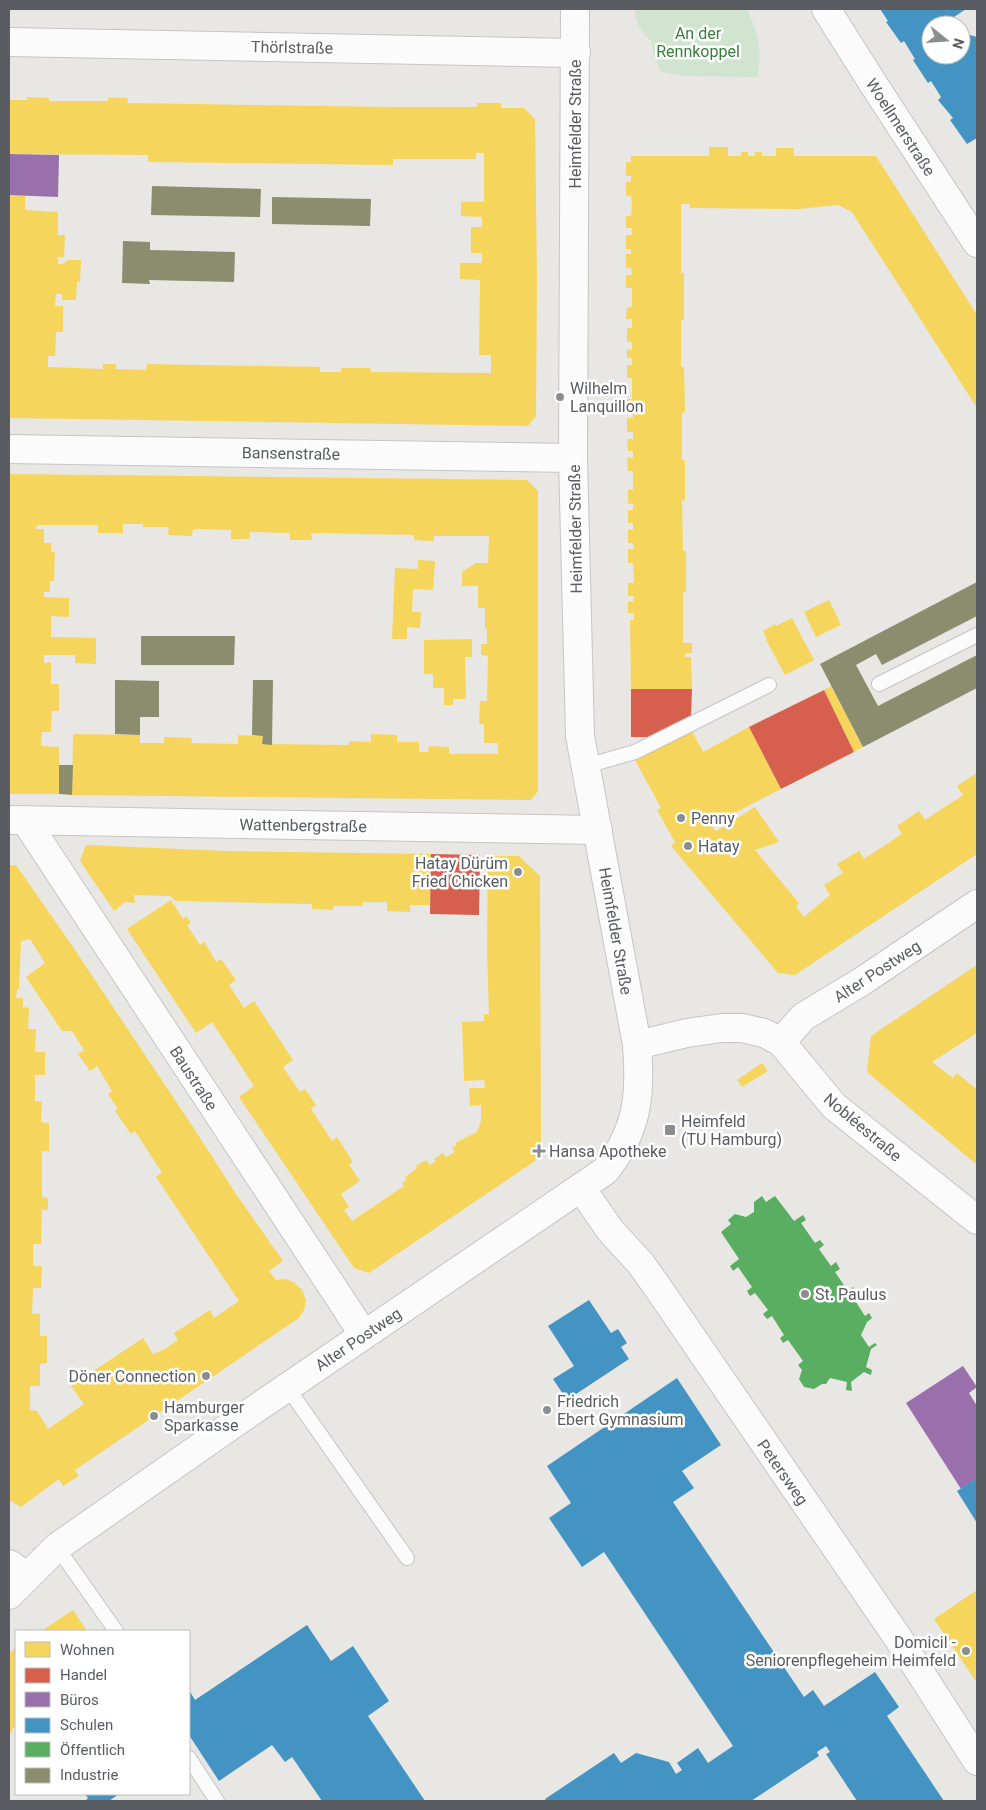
<svg xmlns="http://www.w3.org/2000/svg" width="986" height="1810" font-family="Roboto,sans-serif">
  <rect width="100%" height="100%" fill="#e8e7e3"/>
  <path fill="#d1e4cf" d="M 635,9 L 747,9 C 759,38 762,44 758,77 L 687,76 L 661,72 L 653,54 L 651,41 C 641,31 635,23 635,9 Z"/>
  <g fill="#f6d55c" fill-rule="evenodd">
    <polygon points="27,97 49,98 49,101 108,101 108,98 128,98 127,103 394,107 477,107 477,103 501,103 501,108 524,108 535,119 537,280 536,416 528,426 10,418 9,195 25,196 25,210 58,212 58,235 65,235 64,257 58,257 58,264 63,264 68,260 81,260 80,282 77,282 76,300 62,300 62,294 56,294 55,306 63,306 63,332 56,332 55,356 48,356 48,367 103,369 103,364 116,364 115,369 146,370 147,364 320,367 320,372 341,372 341,368 370,368 371,372 491,373 491,355 479,355 480,280 460,279 460,263 482,263 482,253 471,253 471,227 482,227 482,217 461,216 461,202 484,202 484,153 476,153 476,159 393,159 393,165 148,162 148,155 9,154 9,100 27,100"/>
    <polygon points="709,147 728,147 728,156 741,156 741,152 748,152 748,156 755,156 755,152 762,152 762,156 776,156 776,148 794,148 794,156 876,156 977,315 977,408 852,212 838,205 799,209 690,208 690,204 681,204 681,273 684,273 684,320 681,320 681,367 684,367 685,412 682,413 682,460 685,460 685,501 682,500 683,551 686,551 686,592 683,592 683,643 692,643 692,653 685,653 685,657 691,657 692,689 631,689 630,620 634,620 634,613 628,613 628,602 633,602 634,596 628,596 628,583 634,583 633,563 628,563 628,549 634,549 633,543 628,543 628,530 633,530 633,523 628,523 628,510 633,510 633,503 628,504 628,490 633,490 633,471 628,471 627,458 633,458 633,451 628,451 627,439 633,439 633,432 627,432 627,418 633,418 632,411 627,411 627,399 632,399 632,378 627,378 627,365 632,365 632,358 627,358 627,349 632,350 632,342 627,342 627,328 632,328 632,319 626,319 627,308 632,307 632,288 626,288 626,275 632,275 631,268 626,268 626,254 631,254 631,249 626,249 626,235 632,235 632,228 626,228 626,216 631,216 632,206 631,196 626,196 626,182 631,182 631,176 626,176 626,162 631,162 631,156 709,156"/>
    <polygon points="9,474 527,480 538,491 538,791 531,800 72,795 73,734 140,735 140,743 164,743 164,737 192,738 191,743 238,744 238,735 263,736 262,744 349,745 349,741 371,742 371,734 397,735 397,742 419,742 419,752 428,752 429,746 449,747 449,754 498,754 498,743 484,743 484,724 479,724 480,701 487,701 488,656 481,655 481,644 487,644 487,629 485,629 485,608 478,608 478,586 462,586 462,572 476,563 488,563 489,536 434,536 434,541 414,540 414,535 311,533 312,540 290,540 290,533 250,532 250,539 231,539 231,530 193,529 192,536 168,535 169,527 143,527 143,524 123,524 123,533 98,533 98,525 37,525 36,529 44,529 44,543 51,543 51,552 55,552 54,581 50,581 50,592 44,592 44,597 69,598 69,617 51,616 51,637 96,638 96,664 75,663 75,655 44,655 44,663 51,662 51,684 59,684 59,711 52,711 51,732 42,732 41,746 59,747 59,794 9,794"/>
    <polygon points="418,560 435,561 433,590 413,589 412,612 421,612 420,628 407,627 407,639 392,639 395,568 418,569"/>
    <polygon points="829,600 841,625 816,637 804,612"/>
    <polygon points="792,618 814,660 785,675 766,640 767,639 763,631 775,624 776,626"/>
    <polygon points="472,639 472,657 465,657 466,699 453,699 453,705 444,705 444,688 433,688 433,674 424,674 424,640"/>
    <polygon points="831,686 863,747 854,752 824,690"/>
    <polygon points="749,727 781,789 711,825 716,831 755,807 779,842 755,850 799,903 796,906 804,917 830,895 824,885 843,873 837,864 859,851 864,859 902,834 897,826 919,811 925,820 963,795 957,786 977,773 977,854 795,975 778,973 671,846 675,842 657,810 661,808 635,760 692,731 703,752"/>
    <polygon points="86,845 227,851 431,854 430,905 410,905 410,912 387,911 387,902 363,902 363,906 333,906 333,910 312,909 312,904 176,901 170,896 134,895 135,903 125,902 114,911 80,861"/>
    <polygon points="488,856 519,856 540,876 541,1157 369,1273 354,1268 239,1097 254,1086 212,1022 196,1033 127,929 171,900 183,919 186,916 191,923 187,925 200,945 204,941 216,962 221,959 236,980 229,985 244,1008 254,1001 293,1060 283,1067 300,1092 305,1089 316,1105 311,1109 332,1141 337,1137 353,1162 349,1165 360,1181 341,1194 349,1207 344,1210 352,1221 404,1186 402,1183 407,1179 405,1177 417,1168 416,1166 426,1160 430,1165 436,1161 434,1159 443,1153 446,1157 455,1152 452,1147 457,1146 455,1143 477,1132 481,1121 481,1105 470,1106 469,1088 485,1088 484,1080 464,1081 462,1022 484,1021 484,1014 489,1014 487,950"/>
    <path d="M 16,865 L 71,944 L 195,1130 L 236,1194 L 283,1261 L 269,1271 L 276,1280 L 286,1279 L 295,1283 L 302,1290 L 306,1300 L 304,1310 L 299,1318 L 75,1470 L 79,1476 L 63,1486 L 59,1479 L 21,1507 L 9,1500 L 9,866 ZM 30,939 L 45,963 L 26,977 L 62,1031 L 72,1031 L 84,1050 L 78,1054 L 90,1071 L 97,1066 L 112,1091 L 108,1094 L 118,1109 L 115,1111 L 131,1134 L 135,1131 L 157,1165 L 162,1172 L 156,1177 L 239,1301 L 214,1318 L 210,1310 L 174,1333 L 178,1340 L 165,1349 L 153,1354 L 143,1338 L 71,1386 L 84,1404 L 48,1429 L 37,1411 L 30,1410 L 30,1386 L 40,1386 L 40,1364 L 47,1363 L 47,1336 L 40,1336 L 40,1314 L 32,1314 L 33,1288 L 41,1288 L 42,1266 L 33,1266 L 33,1244 L 41,1244 L 42,1210 L 48,1210 L 48,1198 L 42,1197 L 42,1151 L 49,1151 L 49,1123 L 41,1122 L 42,1101 L 35,1101 L 35,1075 L 45,1075 L 45,1052 L 35,1052 L 36,1029 L 28,1029 L 29,1008 L 23,1007 L 23,998 L 16,998 L 17,989 L 19,989 L 21,941 Z"/>
    <polygon points="977,965 977,1033 932,1062 953,1078 957,1073 976,1089 977,1087 977,1165 867,1072 871,1036"/>
    <polygon points="762,1063 768,1071 742,1087 737,1080"/>
    <polygon points="977,1590 977,1683 934,1619"/>
    <polygon points="73,1610 87,1631 41,1631"/>
    <polygon points="16,1647 16,1723 9,1736 9,1654"/>
  </g>
  <g fill="#d6604d">
    <polygon points="631,689 692,689 691,718 657,737 631,737"/>
    <polygon points="824,690 854,752 781,789 749,727"/>
    <polygon points="431,854 480,855 479,915 430,914"/>
  </g>
  <g fill="#9970ab">
    <polygon points="9,154 59,155 58,197 9,195"/>
    <polygon points="963,1366 977,1387 969,1393 977,1406 977,1478 961,1489 906,1403"/>
  </g>
  <g fill="#4393c3">
    <polygon points="880,9 966,9 951,19 955,25 931,25 931,55 961,55 961,33 965,39 970,35 977,37 977,138 967,144 950,120 953,118 938,100 941,97 931,81 928,83 913,60 915,59 904,41 901,43 886,22 888,21"/>
    <polygon points="589,1300 611,1333 618,1329 627,1343 621,1347 629,1359 567,1400 553,1379 574,1366 548,1326"/>
    <polygon points="677,1378 721,1445 682,1471 694,1488 673,1502 804,1697 813,1690 824,1706 875,1672 899,1707 887,1716 944,1801 857,1801 826,1754 830,1752 826,1746 817,1752 819,1756 751,1801 546,1801 545,1799 614,1753 621,1763 636,1753 669,1762 676,1774 682,1770 677,1763 698,1748 708,1763 733,1746 604,1552 582,1567 549,1518 571,1503 547,1466"/>
    <polygon points="977,1478 977,1523 957,1491"/>
    <polygon points="307,1625 331,1661 353,1646 389,1701 368,1716 425,1801 322,1801 292,1757 285,1762 272,1745 219,1781 189,1735 189,1690 195,1700"/>
    <polygon points="85,1794 119,1794 109,1801 85,1801 88,1798"/>
  </g>
  <polygon fill="#5aae61" points="762,1196 766,1202 775,1196 794,1221 803,1215 806,1220 801,1223 815,1243 820,1240 824,1245 819,1249 831,1266 836,1262 840,1269 835,1272 848,1291 853,1287 856,1292 852,1296 865,1316 869,1313 872,1318 867,1322 861,1335 869,1347 875,1343 877,1345 871,1349 866,1367 872,1370 871,1375 864,1372 851,1382 852,1391 846,1390 847,1382 830,1378 826,1384 822,1384 814,1389 804,1387 799,1379 802,1370 798,1365 803,1361 788,1340 783,1343 780,1338 784,1335 772,1316 767,1319 763,1314 768,1310 755,1293 750,1296 747,1291 752,1287 738,1267 733,1271 730,1266 739,1259 721,1232 731,1224 728,1220 735,1214 746,1217 754,1212 754,1202"/>
  <g fill="#8c8c6e">
    <polygon points="152,186 261,189 260,217 151,215"/>
    <polygon points="272,197 371,199 370,226 272,224"/>
    <polygon points="123,241 150,242 150,250 235,252 234,282 149,280 150,284 122,283"/>
    <polygon points="977,582 977,616 882,665 876,654 856,665 878,706 977,655 977,688 863,747 820,664"/>
    <polygon points="141,636 235,636 234,665 141,665"/>
    <polygon points="115,680 159,681 159,717 140,717 140,735 115,734"/>
    <polygon points="253,680 273,680 272,745 262,744 263,736 252,735"/>
    <polygon points="59,765 73,765 72,795 59,794"/>
  </g>
  <g fill="none" stroke-linecap="round" stroke-linejoin="round">
    <g stroke="#c5c5c5" stroke-width="16">
      <g id="service">
        <polyline points="879,684 977,635"/>
        <polyline points="586,766 635,752 769,685"/>
        <polyline points="287,1387 407,1558"/>
        <polyline points="57,1547 116,1631"/>
        <polyline points="189,1758 217,1801"/>
      </g>
    </g>
    <g stroke="#c5c5c5" stroke-width="30">
      <g id="minor">
        <polyline points="826,9 874,85 977,243"/>
        <polyline points="9,42 576,53"/>
        <polyline points="9,449 573,458"/>
        <polyline points="10,820 598,830"/>
        <polyline points="25,820 364,1335"/>
        <polyline points="781,1042 803,1017 861,982 977,904"/>
        <polyline points="637,1045 687,1033 722,1028 742,1028 764,1033 781,1042 834,1106 977,1220"/>
        <polyline points="581,1188 610,1230 641,1264 656,1285 898,1638 977,1761"/>
        <polyline points="9,1564 26,1576"/>
      </g>
    </g>
    <g stroke="#c5c5c5" stroke-width="30">
      <path id="tertiary" d="M 9,1595 L 57,1547 L 226,1429 L 605,1171 C 638,1131 641,1094 637,1045 L 580,736 L 573,458 L 575,9"/>
    </g>
    <use href="#service" stroke="#fcfbfb" stroke-width="14"/>
    <use href="#minor" stroke="#fcfbfb" stroke-width="28"/>
    <use href="#tertiary" stroke="#fcfbfb" stroke-width="28"/>
  </g>
  <g fill="#8b8d8e" stroke="#fff" stroke-width="2">
    <circle cx="560" cy="397" r="5"/>
    <circle cx="681" cy="818" r="5"/>
    <circle cx="688" cy="846" r="5"/>
    <circle cx="518" cy="872" r="5"/>
    <rect x="664" y="1124" width="12" height="12" rx="2.5"/>
    <path d="M536.5 1143.5h5v5h5v5h-5v5h-5v-5h-5v-5h5z"/>
    <circle cx="805" cy="1294" r="5"/>
    <circle cx="206" cy="1376" r="5"/>
    <circle cx="547" cy="1410" r="5"/>
    <circle cx="154" cy="1416" r="5"/>
    <circle cx="966" cy="1651" r="5"/>
  </g>
  <g text-anchor="middle" stroke-width="5" stroke-linejoin="round" paint-order="stroke">
    <g font-size="16" fill="#397e3b" stroke="#fff">
      <text x="698" y="39">An der<tspan x="698" dy="18">Rennkoppel</tspan></text>
    </g>
    <g font-size="16" fill="#595c60" stroke="#fff">
      <text transform="translate(292 47) rotate(1)" y="6">Thörlstraße</text>
      <text transform="translate(575 124) rotate(-90)" y="6">Heimfelder Straße</text>
      <text transform="translate(901 127) rotate(57)" y="6">Woellmerstraße</text>
      <text transform="translate(291 453) rotate(1)" y="6">Bansenstraße</text>
      <text transform="translate(575 529) rotate(-91)" y="6">Heimfelder Straße</text>
      <text transform="translate(303 825) rotate(1)" y="6">Wattenbergstraße</text>
      <text transform="translate(616 931) rotate(80)" y="6">Heimfelder Straße</text>
      <text transform="translate(877 971) rotate(-33)" y="6">Alter Postweg</text>
      <text transform="translate(194 1078) rotate(57)" y="6">Baustraße</text>
      <text transform="translate(863 1127) rotate(40)" y="6">Nobléestraße</text>
      <text transform="translate(358 1339) rotate(-34)" y="6">Alter Postweg</text>
      <text transform="translate(783 1472) rotate(55)" y="6">Petersweg</text>
    </g>
    <g font-size="16" fill="#595c60" stroke="#fff" text-anchor="start">
      <text x="570" y="394">Wilhelm<tspan x="570" dy="18">Lanquillon</tspan></text>
      <text x="691" y="824">Penny</text>
      <text x="698" y="852">Hatay</text>
      <text x="508" y="869" text-anchor="end">Hatay Dürüm<tspan x="508" dy="18">Fried Chicken</tspan></text>
      <text x="681" y="1127">Heimfeld<tspan x="681" dy="18">(TU Hamburg)</tspan></text>
      <text x="549" y="1157">Hansa Apotheke</text>
      <text x="815" y="1300">St. Paulus</text>
      <text x="196" y="1382" text-anchor="end">Döner Connection</text>
      <text x="557" y="1407">Friedrich<tspan x="557" dy="18">Ebert Gymnasium</tspan></text>
      <text x="164" y="1413">Hamburger<tspan x="164" dy="18">Sparkasse</tspan></text>
      <text x="956" y="1648" text-anchor="end">Domicil -<tspan x="956" dy="18">Seniorenpflegeheim Heimfeld</tspan></text>
    </g>
  </g>
  <rect width="986" height="1810" fill="none" stroke="#595c60" stroke-width="20"/>
  <rect x="15" y="1630" width="175" height="165" fill="#ffffff" stroke="#bdbebf"/>
  <rect x="25" y="1642" width="25" height="15" fill="#f6d55c" stroke="#bdbebf"/>
  <text x="60" y="1655" font-size="15" fill="#595c60">Wohnen</text>
  <rect x="25" y="1668" width="25" height="15" fill="#d6604d" stroke="#bdbebf"/>
  <text x="60" y="1680" font-size="15" fill="#595c60">Handel</text>
  <rect x="25" y="1692" width="25" height="15" fill="#9970ab" stroke="#bdbebf"/>
  <text x="60" y="1705" font-size="15" fill="#595c60">Büros</text>
  <rect x="25" y="1718" width="25" height="15" fill="#4393c3" stroke="#bdbebf"/>
  <text x="60" y="1730" font-size="15" fill="#595c60">Schulen</text>
  <rect x="25" y="1742" width="25" height="15" fill="#5aae61" stroke="#bdbebf"/>
  <text x="60" y="1755" font-size="15" fill="#595c60">Öffentlich</text>
  <rect x="25" y="1768" width="25" height="15" fill="#8c8c6e" stroke="#bdbebf"/>
  <text x="60" y="1780" font-size="15" fill="#595c60">Industrie</text>
  <g transform="translate(946 40) rotate(107)"><circle r="24" fill="#ffffff" stroke="#bdbebf"/>
  <path d="M0-4L9 19L0 12L-9 19Z" fill="#8b8d8e"/>
  <text y="-8" font-size="14" font-weight="bold" text-anchor="middle" fill="#595c60">N</text>
  </g>
</svg>
